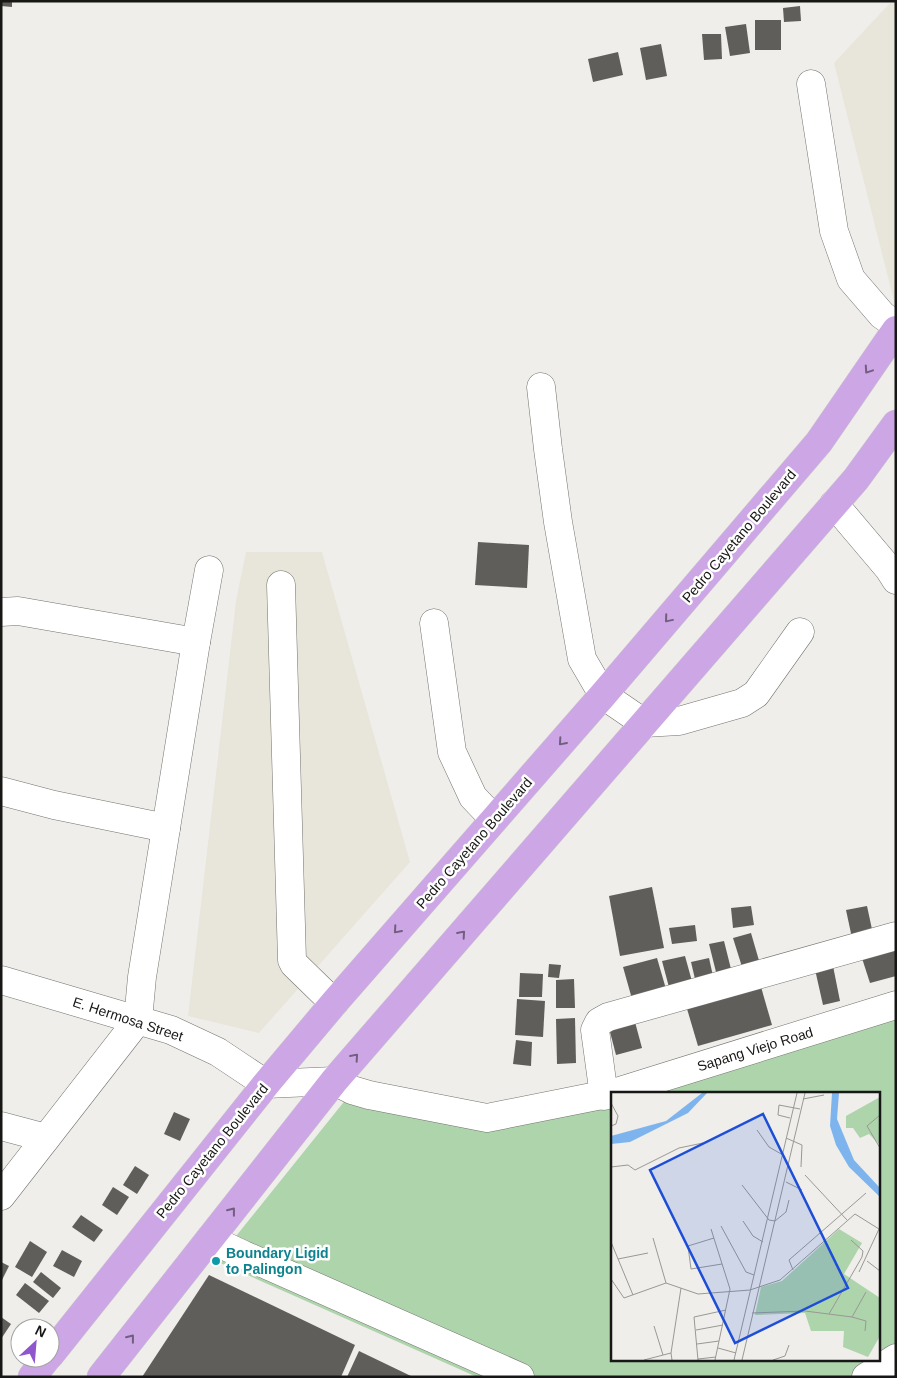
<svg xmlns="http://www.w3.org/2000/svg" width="897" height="1378" font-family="Helvetica,sans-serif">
  <rect width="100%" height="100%" fill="#efeeea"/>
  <g fill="#e8e6da">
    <polygon points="892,1 896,1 896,298 894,301 834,63"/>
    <polygon points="246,552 322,552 410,862 259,1033 188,1016 236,601"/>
  </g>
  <polygon fill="#aed4ac" points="896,1015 896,1377 477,1377 216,1261 347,1098 498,1128 612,1099 612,1359 878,1359 878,1093 637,1093"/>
  <g fill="#605e5b">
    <polygon points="1,1 12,1 12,7 1,6"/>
    <polygon points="800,6 801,21 784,22 783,8"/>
    <rect x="755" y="20" width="26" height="30"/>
    <polygon points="746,24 750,53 730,56 725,27"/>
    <polygon points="702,34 721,34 722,59 704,60"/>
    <polygon points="661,44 667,76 646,80 640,48"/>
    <polygon points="618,52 623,75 593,82 588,59"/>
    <polygon points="478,542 529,545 527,588 475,585"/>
    <polygon points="652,887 664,948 620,956 609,896"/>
    <polygon points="751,906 754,925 733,928 731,908"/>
    <polygon points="867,906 873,934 852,938 846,910"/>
    <polygon points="695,925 697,941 672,944 669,928"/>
    <polygon points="751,933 760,964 743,970 733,938"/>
    <polygon points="724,941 732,973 717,976 709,944"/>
    <polygon points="896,942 896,976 870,983 860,952"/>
    <polygon points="685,956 693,985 670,991 662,961"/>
    <polygon points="657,958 666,989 632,999 623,967"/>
    <polygon points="709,958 713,976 695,979 691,962"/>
    <polygon points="832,961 840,1001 823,1005 814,965"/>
    <polygon points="549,964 561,965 559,978 548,977"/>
    <polygon points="520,973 543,974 542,997 519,997"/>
    <polygon points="574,979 575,1008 556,1008 556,980"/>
    <polygon points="759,980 772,1025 698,1046 685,1002"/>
    <polygon points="517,999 545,1001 543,1037 515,1035"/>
    <polygon points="575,1018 576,1063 557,1064 556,1019"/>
    <polygon points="635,1022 642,1048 616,1055 609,1028"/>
    <polygon points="516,1040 532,1042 531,1066 513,1064"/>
    <polygon points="174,1112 190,1119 180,1141 164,1134"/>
    <polygon points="135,1166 149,1175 137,1194 123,1185"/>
    <polygon points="113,1187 129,1197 117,1215 102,1205"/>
    <polygon points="81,1215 103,1230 94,1242 72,1227"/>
    <polygon points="30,1241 47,1252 32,1277 15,1267"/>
    <polygon points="62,1250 82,1261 74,1277 53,1266"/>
    <polygon points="1,1262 9,1266 1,1282"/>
    <polygon points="41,1272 61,1288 53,1298 33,1282"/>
    <polygon points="209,1275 355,1345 341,1377 142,1377"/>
    <polygon points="25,1283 49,1301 39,1313 16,1295"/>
    <polygon points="1,1317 11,1324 1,1339"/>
    <polygon points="359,1351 413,1377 347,1377"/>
  </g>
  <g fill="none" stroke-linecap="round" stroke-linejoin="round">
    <g stroke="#73726e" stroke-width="29">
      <g id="minor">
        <polyline points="811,84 834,231 851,279 882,315 896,325"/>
        <polyline points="541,387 548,449 558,522 582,659 603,695 644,723 679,721 742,703 756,694 800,632"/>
        <polyline points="834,504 889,569 896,580"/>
        <polyline points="281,585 292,960 294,964 334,1003"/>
        <polyline points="1,612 18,611 196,642"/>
        <polyline points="434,623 452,752 473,797 494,819"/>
        <polyline points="1,791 54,805 166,828"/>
        <polyline points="1,980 171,1030 218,1052 266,1084 334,1081 352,1090 369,1095 487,1118 612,1093"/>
        <polyline points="613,1093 896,1005"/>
        <polyline points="604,1096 595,1030 599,1022 608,1017 896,936"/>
        <polyline points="1,1126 46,1138"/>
        <polyline points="1,1196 138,1020 142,977 196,642 209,570"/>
        <polyline points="210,1239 244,1255 520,1377"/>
        <polyline points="866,1377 896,1358"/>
      </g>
    </g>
    <g stroke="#ccc" stroke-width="29">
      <g id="major">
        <polyline points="50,1355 266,1084 334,1003 603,695 819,442 896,330"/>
        <polyline points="32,1377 47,1358"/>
        <polyline points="101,1377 334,1081 856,479 896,424"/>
      </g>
    </g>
    <use href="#minor" stroke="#fff" stroke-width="28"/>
    <use href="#major" stroke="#cda6e6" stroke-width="28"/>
  </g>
  <defs><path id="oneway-chevron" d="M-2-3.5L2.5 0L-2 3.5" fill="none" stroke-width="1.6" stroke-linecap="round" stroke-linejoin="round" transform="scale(1.25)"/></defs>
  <g stroke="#725e7e">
    <use href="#oneway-chevron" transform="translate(868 370) rotate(124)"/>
    <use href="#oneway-chevron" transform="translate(668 619) rotate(130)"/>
    <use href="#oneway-chevron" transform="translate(562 742) rotate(131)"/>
    <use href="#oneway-chevron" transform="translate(397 930) rotate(131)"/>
    <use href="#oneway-chevron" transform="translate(462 934) rotate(-49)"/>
    <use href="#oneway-chevron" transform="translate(355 1057) rotate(-49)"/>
    <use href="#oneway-chevron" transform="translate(232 1211) rotate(-52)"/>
    <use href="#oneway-chevron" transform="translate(131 1338) rotate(-52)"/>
  </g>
  <circle fill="#0f9aa8" stroke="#fff" stroke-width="2" cx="216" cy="1261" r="5"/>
  <g text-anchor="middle" stroke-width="5" stroke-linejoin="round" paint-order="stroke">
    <g font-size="14" fill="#171715" stroke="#fff">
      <text transform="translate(739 536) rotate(-50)" y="5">Pedro Cayetano Boulevard</text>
      <text transform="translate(474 843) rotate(-49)" y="5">Pedro Cayetano Boulevard</text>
      <text transform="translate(128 1019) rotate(18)" y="5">E. Hermosa Street</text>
      <text transform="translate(755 1049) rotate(-17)" y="5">Sapang Viejo Road</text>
      <text transform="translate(212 1151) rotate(-51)" y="5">Pedro Cayetano Boulevard</text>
    </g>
    <g font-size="14" font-weight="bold" fill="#0d838f" stroke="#fff" text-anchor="start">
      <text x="226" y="1258">Boundary Ligid<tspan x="226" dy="16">to Palingon</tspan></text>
    </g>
  </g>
  <g transform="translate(611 1092)">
    <rect width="269" height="269" fill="#efeeea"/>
    <path d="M 269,5 L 269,53 L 258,42 L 249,46 L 242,36 L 235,36 L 235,24 ZM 228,137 L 251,151 L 233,182 L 269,206 L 269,244 L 257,265 L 232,255 L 233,239 L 200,239 L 194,221 L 144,223 L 150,195 L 171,189 Z" fill="#aed4ac"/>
    <path d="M 91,1 L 96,1 L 77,21 L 19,50 L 0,52 L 0,44 L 55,29 ZM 221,1 L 228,1 L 226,27 L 243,68 L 269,96 L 269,105 L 238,75 L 225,53 L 219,34 Z" fill="#7eb4ee"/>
    <path fill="none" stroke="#999895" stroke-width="1" d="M 192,7 L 213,3M 0,11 L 7,24 L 5,32 L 0,34M 269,23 L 256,34 L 269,56M 179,26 L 167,23 L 168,13 L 189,17M 146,38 L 158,55 L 172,63M 175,46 L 191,53 L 190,75M 0,75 L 17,73 L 24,78 L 68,56 L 92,51M 194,83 L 236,128M 175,90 L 191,98M 131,93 L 158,128 L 164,129 L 175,120 L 178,108M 132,129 L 142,144 L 152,150M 110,134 L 135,180 L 143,183M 100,137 L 119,197 L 104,268M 42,146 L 55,191M 103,146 L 77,154 L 80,177 L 111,172M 0,150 L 22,203M 7,167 L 37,161M 256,169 L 269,179M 182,178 L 178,168 L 255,101M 0,187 L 13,206 L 55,191 L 87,202 L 139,198 L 169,188 L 244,122 L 268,137 L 248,180M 141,221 L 194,219 L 241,225 L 255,229 L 254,239M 218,222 L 251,165 L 252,159 L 240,148M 241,225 L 255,200M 43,234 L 52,263M 85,238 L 112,233M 86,252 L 108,249M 107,256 L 125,261M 60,261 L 70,196M 87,267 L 105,265M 33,268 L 60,261 L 61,268M 87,268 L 83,225 L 115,218M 123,268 L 186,1M 131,268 L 194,1M 162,268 L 174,264 L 178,253"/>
    <path fill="#1d4ed8" fill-opacity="0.15" stroke="#1d4ed8" stroke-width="2.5" d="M 152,22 L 237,196 L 124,251 L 39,78 Z"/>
    <rect width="269" height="269" fill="none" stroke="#171715" stroke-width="2.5"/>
  </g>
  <rect width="897" height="1378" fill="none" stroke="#171715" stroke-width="5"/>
  <g transform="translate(35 1343) rotate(26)"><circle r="24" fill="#ffffff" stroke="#a2a2a1"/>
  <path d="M0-4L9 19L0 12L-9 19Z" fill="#8f56cd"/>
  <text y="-8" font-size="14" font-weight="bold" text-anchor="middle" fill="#171715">N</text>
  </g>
</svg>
